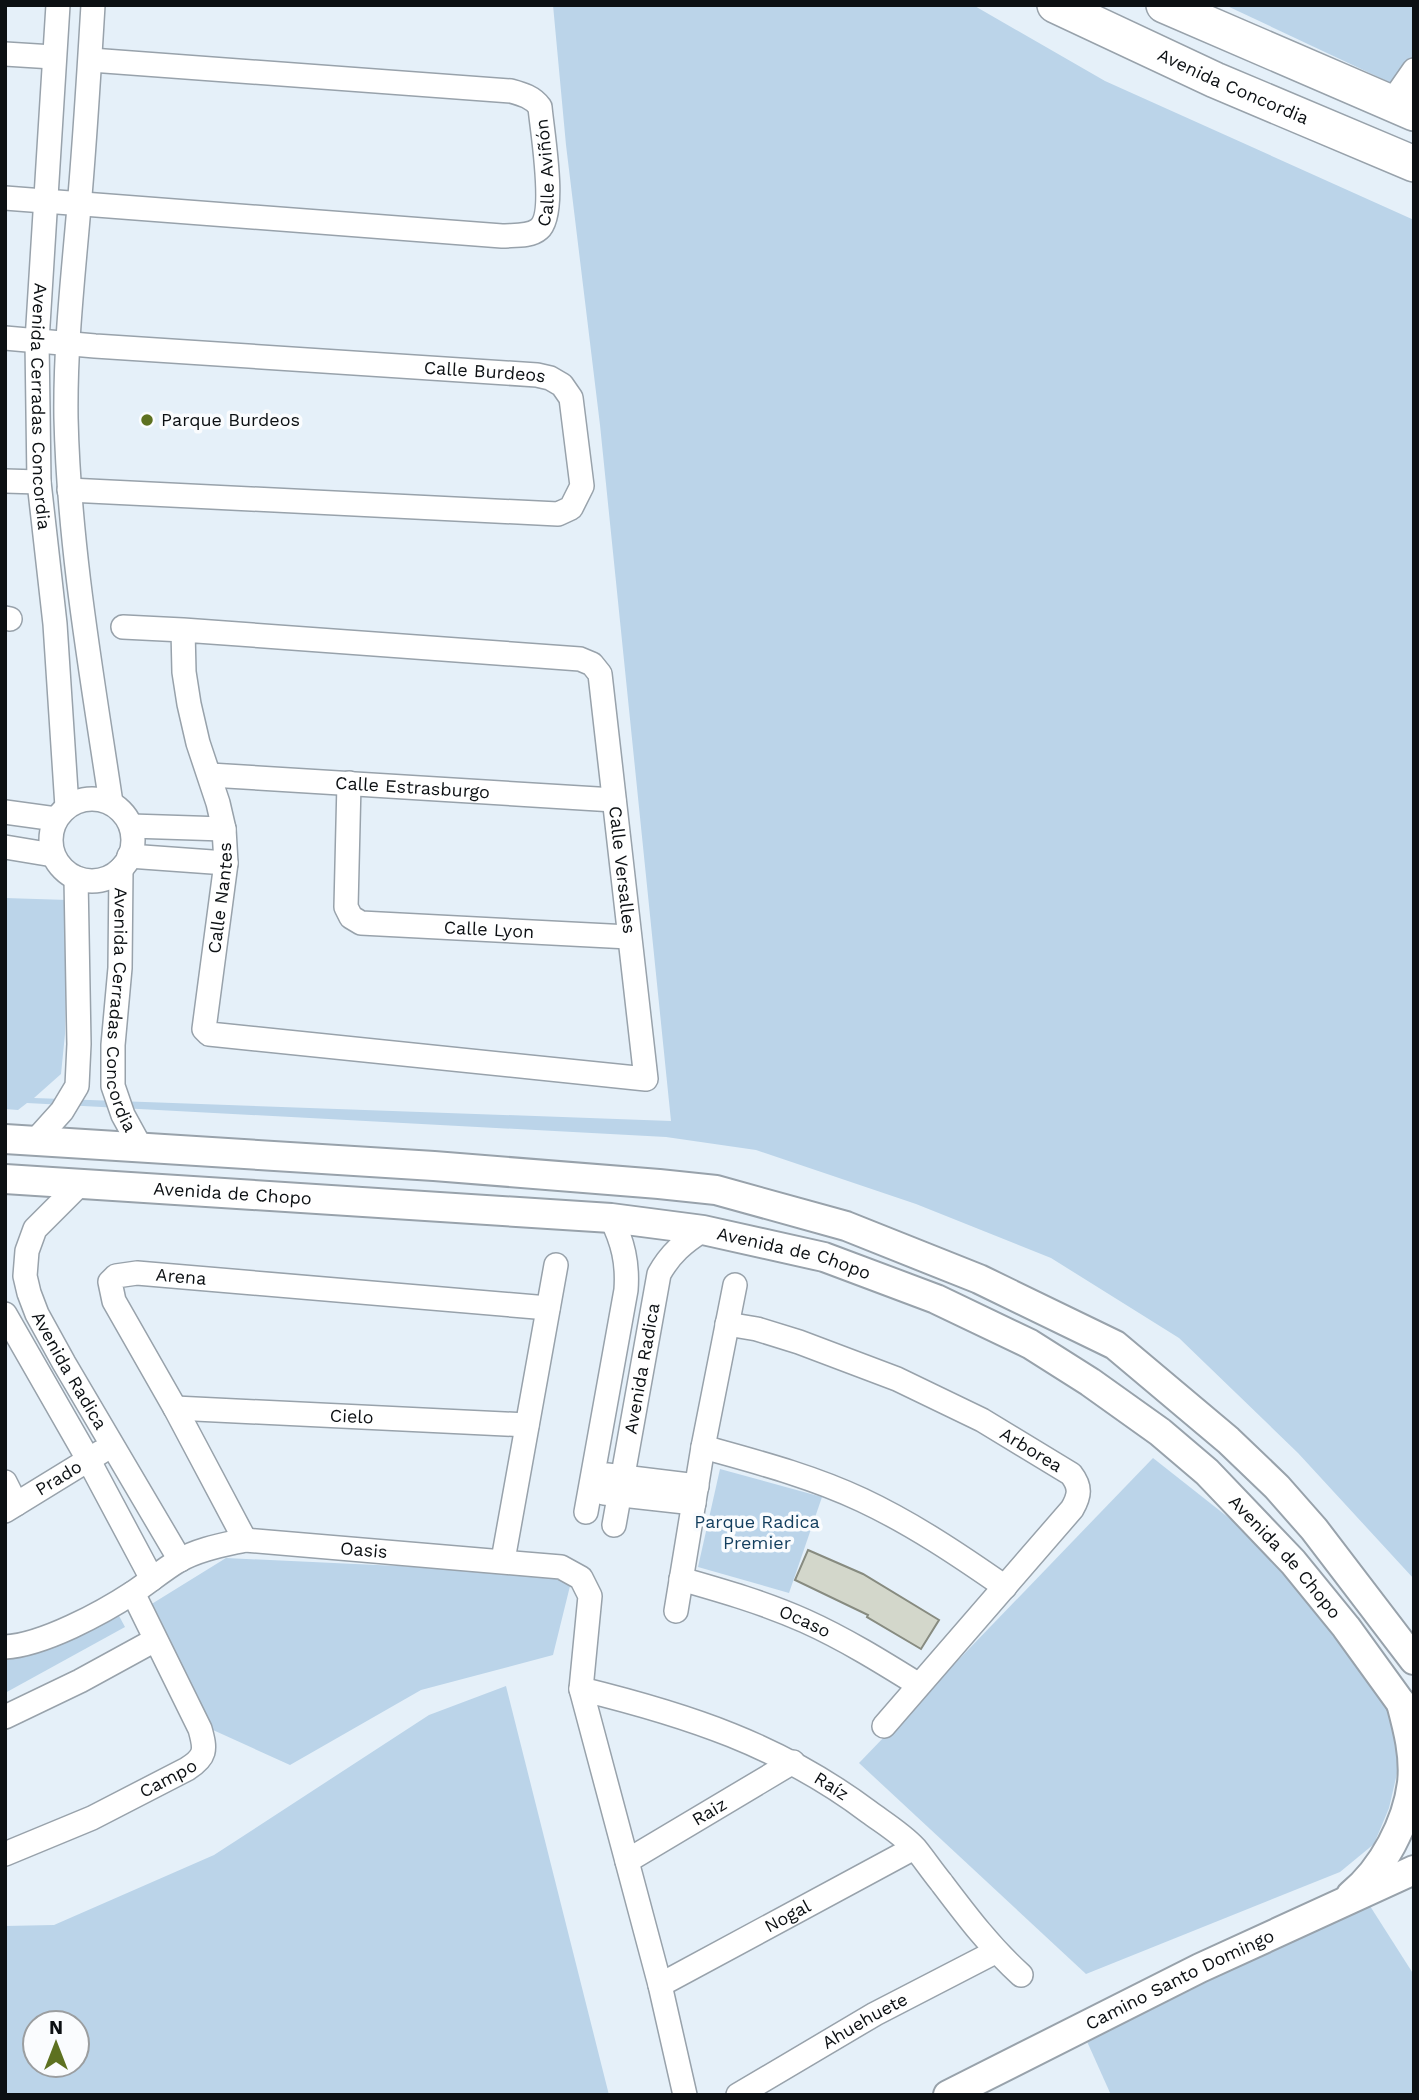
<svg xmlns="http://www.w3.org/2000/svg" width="1419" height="2100" font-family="'Work Sans',sans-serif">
  <rect width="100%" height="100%" fill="#e5f0f9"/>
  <g fill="#bbd4e9" fill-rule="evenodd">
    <polygon points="553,5 973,5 1105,81 1414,220 1414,1579 1298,1453 1179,1338 1051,1258 916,1204 756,1150 666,1137 27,1103 18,1110 5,1109 5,898 68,900 65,1034 61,1074 34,1098 671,1121 600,425 566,145"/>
    <polygon points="1225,5 1414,5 1414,93 1408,91"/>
    <polygon points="1153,1458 1257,1540 1327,1621 1399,1721 1402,1752 1389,1808 1374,1844 1340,1872 1086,1974 859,1763"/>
    <polygon points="720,1469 822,1497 789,1593 698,1567"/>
    <polygon points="226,1558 546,1573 570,1586 553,1655 421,1690 290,1765 213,1730 150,1605"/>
    <polygon points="118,1614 125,1627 5,1693 5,1658 50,1648"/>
    <path d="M 506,1686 L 609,2095 L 5,2095 L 5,1926 L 54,1925 L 214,1855 L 429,1715 ZM 77,2023 L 77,2065 L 35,2065 L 35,2023 Z"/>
    <polygon points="1370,1906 1414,1975 1414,2095 1111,2095 1085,2037"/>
  </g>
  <polygon fill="#d3d7cb" stroke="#878b80" stroke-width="2" points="808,1550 863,1574 939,1620 921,1649 867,1617 868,1615 795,1580"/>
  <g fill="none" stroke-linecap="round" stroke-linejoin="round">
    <g stroke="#98a2ab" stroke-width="26">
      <g id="minor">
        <path id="s1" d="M 58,5 L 37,341 L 39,482 L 55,624 L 67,807"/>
        <path d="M 93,5 C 89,72 85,140 79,207 C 73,277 65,347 66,418 C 69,548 92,676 111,803"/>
        <polyline points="5,54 53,57"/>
        <polyline points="1391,103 1414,70"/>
        <path id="s2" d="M 5,198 L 502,236 C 514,235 530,237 539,229 C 557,214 542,131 540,107 C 533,97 522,94 511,91 L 91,60"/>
        <path id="s3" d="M 5,338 L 95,346 L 537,375 L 550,378 L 562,385 L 571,398 L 582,486 L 571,508 L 558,514 L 69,490"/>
        <polyline points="5,481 39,482"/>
        <polyline points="5,618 10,619"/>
        <path id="s4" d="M 123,627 L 183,630 L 580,659 L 592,664 L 600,674 L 646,1079 L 209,1034 L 204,1029 L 226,863 L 224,829 L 218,803 L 198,743 L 189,704 L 184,672 L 183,630"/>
        <path id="s5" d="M 210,775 L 614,800"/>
        <path id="s6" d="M 349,783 L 346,907 L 351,917 L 361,923 L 629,937"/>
        <circle cx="92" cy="840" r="41"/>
        <polyline points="5,812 56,819"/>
        <polyline points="131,826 224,829"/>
        <polyline points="5,847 53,855"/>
        <polyline points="129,856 226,863"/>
        <path id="s7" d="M 121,869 L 120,968 L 113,1045 L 113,1086 L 123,1115 L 140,1146"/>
        <polyline points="35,1141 62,1111 77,1086 79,1044 76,878"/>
        <path id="s8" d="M 82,1182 L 35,1229 L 27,1251 L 25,1276 L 29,1293 L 37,1314 L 64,1363 L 180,1560"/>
        <polyline points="5,1314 88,1459 152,1579"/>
        <path id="s9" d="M 727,1324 L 757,1329 L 799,1342 L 897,1379 L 982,1420 L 1071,1474 C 1081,1487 1080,1495 1072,1509 L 884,1726"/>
        <path id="s10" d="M 175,1408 L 527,1425"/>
        <path d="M 703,1447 C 757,1462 811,1476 862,1500 C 913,1524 959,1555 1005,1587"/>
        <polyline points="607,1475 697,1486"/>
        <polyline points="5,1482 16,1504"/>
        <polyline points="604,1493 694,1503"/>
        <path id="s11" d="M 5,1511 L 101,1452"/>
        <path d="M 586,1512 L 626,1290 C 628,1263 623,1242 611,1218"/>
        <path id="s12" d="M 614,1525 L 659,1274 C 670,1254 684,1242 703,1230"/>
        <path id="s13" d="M 245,1540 L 175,1408 L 114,1301 L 110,1282 L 116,1276 L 137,1273 L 548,1308"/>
        <polyline points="503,1560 556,1265"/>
        <path id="s14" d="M 681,1579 C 723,1591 765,1603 805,1621 C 845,1639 882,1662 919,1685"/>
        <polyline points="676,1611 703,1447 735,1285"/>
        <path id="s15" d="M 5,1647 C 43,1645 102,1613 134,1592 C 149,1582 163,1570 178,1561 C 199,1549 223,1545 245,1540 L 561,1567 L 581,1578 L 590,1596 L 581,1689 L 660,1985 L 685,2095"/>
        <path id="s16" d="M 581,1689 C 687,1715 780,1745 869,1812 C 884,1823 902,1834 915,1848 C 924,1859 932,1871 941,1882 C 966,1915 990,1947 1021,1975"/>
        <polyline points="5,1717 80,1681 155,1640"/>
        <path id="s17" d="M 5,1854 L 92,1818 L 187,1769 C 206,1757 206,1750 200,1729 L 133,1593"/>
        <path id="s18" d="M 627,1861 L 793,1762"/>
        <path id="s19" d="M 660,1985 L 914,1848"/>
        <path id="s20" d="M 738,2095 L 875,2014 L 995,1952"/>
      </g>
    </g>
    <g stroke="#98a2ab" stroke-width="32">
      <g id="tertiary">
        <polyline points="5,1139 434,1166 659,1184 716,1190 846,1226 979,1279 1115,1345 1228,1440 1277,1487 1314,1529 1414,1660"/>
        <path id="s21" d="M 5,1179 L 611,1218 L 703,1230 L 824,1257 L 936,1299 L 1030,1344 L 1090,1382 L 1160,1432 L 1207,1472 L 1293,1562 L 1346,1627 L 1414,1721"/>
        <path d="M 1351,1895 C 1383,1869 1407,1823 1412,1783 C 1415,1756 1408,1729 1401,1703"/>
        <path id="s22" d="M 948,2095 L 1200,1968 L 1414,1870"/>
      </g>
    </g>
    <g stroke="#98a2ab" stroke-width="38">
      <g id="primary">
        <path id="s23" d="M 1055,5 L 1215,80 L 1414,164"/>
        <polyline points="1164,5 1414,113"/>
      </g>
    </g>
    <use href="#minor" stroke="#fff" stroke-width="23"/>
    <use href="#tertiary" stroke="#fff" stroke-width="28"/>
    <use href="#primary" stroke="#fff" stroke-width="35"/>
  </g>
  <circle fill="#5d7120" stroke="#fafcfe" stroke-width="2.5" cx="147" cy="420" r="7"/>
  <g text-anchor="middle" stroke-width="7" stroke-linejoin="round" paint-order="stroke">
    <g font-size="18" fill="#0c1013" stroke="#fafcfe">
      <text dy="6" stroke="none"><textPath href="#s23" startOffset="196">Avenida Concordia</textPath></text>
      <text dy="6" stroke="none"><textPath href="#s2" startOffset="595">Calle Aviñón</textPath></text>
      <text dy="6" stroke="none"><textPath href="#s3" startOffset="481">Calle Burdeos</textPath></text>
      <text dy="6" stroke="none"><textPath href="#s1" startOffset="402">Avenida Cerradas Concordia</textPath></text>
      <text dy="6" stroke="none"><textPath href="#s5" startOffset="203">Calle Estrasburgo</textPath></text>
      <text dy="6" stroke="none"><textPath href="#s4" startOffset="681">Calle Versalles</textPath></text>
      <text dy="6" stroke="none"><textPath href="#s4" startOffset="1470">Calle Nantes</textPath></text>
      <text dy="6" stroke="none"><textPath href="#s6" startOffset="275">Calle Lyon</textPath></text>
      <text dy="6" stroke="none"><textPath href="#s7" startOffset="142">Avenida Cerradas Concordia</textPath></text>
      <text dy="6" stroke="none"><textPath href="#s21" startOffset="228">Avenida de Chopo</textPath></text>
      <text dy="6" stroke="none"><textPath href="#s21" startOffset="794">Avenida de Chopo</textPath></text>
      <text dy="6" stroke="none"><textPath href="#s13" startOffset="366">Arena</textPath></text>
      <text dy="6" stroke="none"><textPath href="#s12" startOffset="159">Avenida Radica</textPath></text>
      <text dy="6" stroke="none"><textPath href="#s8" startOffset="220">Avenida Radica</textPath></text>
      <text dy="6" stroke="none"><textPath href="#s10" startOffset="177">Cielo</textPath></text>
      <text dy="6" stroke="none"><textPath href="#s9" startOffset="331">Arborea</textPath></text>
      <text dy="6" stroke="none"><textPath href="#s11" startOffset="63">Prado</textPath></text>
      <text dy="6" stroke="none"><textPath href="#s15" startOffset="385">Oasis</textPath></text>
      <text dy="6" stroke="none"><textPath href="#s21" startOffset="1382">Avenida de Chopo</textPath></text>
      <text dy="6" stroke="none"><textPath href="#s14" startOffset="131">Ocaso</textPath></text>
      <text dy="6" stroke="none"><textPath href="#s17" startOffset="180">Campo</textPath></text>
      <text dy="6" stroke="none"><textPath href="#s16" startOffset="270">Raíz</textPath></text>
      <text dy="6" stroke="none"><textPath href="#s18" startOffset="96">Raiz</textPath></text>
      <text dy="6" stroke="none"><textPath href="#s19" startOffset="145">Nogal</textPath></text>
      <text dy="6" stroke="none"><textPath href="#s22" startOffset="259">Camino Santo Domingo</textPath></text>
      <text dy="6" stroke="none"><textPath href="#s20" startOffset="147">Ahuehuete</textPath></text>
    </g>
    <g font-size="18" fill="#0c1013" stroke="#fafcfe" text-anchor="start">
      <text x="161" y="426">Parque Burdeos</text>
    </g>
    <g font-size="18" fill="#133e5e" stroke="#fafcfe">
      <text x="757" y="1528">Parque Radica<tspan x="757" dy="21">Premier</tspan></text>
    </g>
  </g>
  <rect width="1419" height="2100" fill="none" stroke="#0c1013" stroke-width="14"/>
  <g transform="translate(56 2044)"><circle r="33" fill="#fafcfe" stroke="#9b9ea0" stroke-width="2"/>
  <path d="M0-5L12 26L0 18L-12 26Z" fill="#5d7120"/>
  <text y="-10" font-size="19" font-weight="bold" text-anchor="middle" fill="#0c1013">N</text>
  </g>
</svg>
